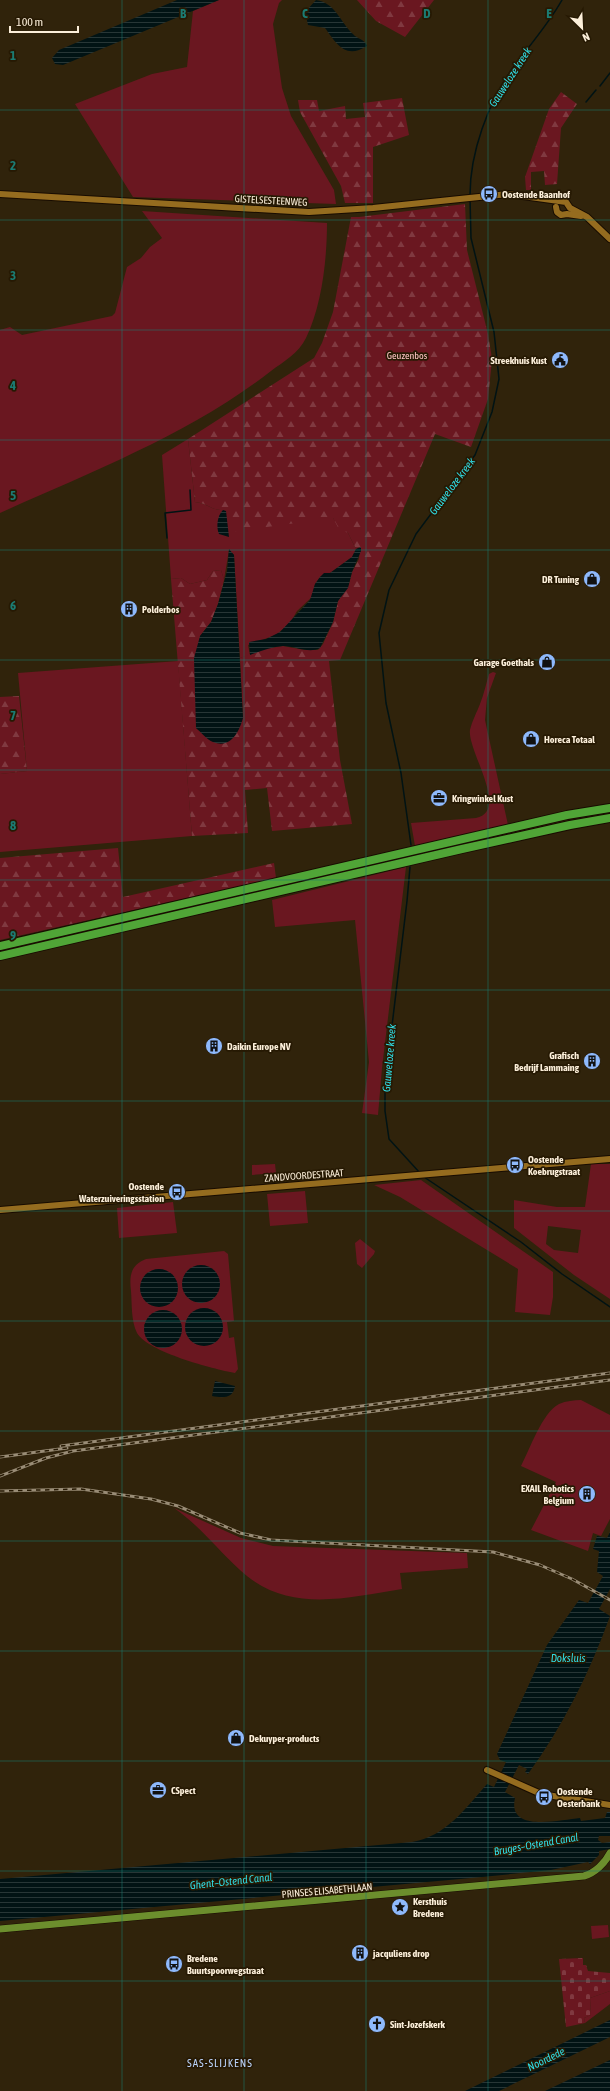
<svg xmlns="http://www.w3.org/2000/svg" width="610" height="2091" font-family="'Asap Condensed',sans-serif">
  <defs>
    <pattern id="forest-firs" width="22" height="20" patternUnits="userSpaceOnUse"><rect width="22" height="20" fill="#6a1720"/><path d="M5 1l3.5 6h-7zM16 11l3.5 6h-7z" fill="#803940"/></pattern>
    <pattern id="cemetery-stones" width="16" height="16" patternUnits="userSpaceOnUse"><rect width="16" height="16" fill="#6a1720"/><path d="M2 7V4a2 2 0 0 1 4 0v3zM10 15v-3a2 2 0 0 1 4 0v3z" fill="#803940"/></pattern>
    <pattern id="water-rules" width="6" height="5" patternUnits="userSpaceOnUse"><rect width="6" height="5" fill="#011314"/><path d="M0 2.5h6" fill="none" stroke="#273636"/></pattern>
  </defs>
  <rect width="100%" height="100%" fill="#30230b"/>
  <g fill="#6a1720" fill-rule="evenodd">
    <polygon points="219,0 282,0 279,3 273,24 282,88 291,116 334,190 336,204 133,197 75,104 152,74 187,67 193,11"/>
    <path d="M 142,211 L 327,223 C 327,259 322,305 306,338 C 299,353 283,362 271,371 C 190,434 93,471 0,513 L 0,330 L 10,327 L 22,335 L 112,316 L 115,313 L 127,267 L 141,258 L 150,247 L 162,238 Z"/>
    <path d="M 188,439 L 195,502 C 210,504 210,511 227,510 L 333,518 L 338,525 L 348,533 L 356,549 L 352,557 L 330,573 L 320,577 L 315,584 L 312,597 L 297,611 L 290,623 L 276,635 L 248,645 L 250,655 L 240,658 L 234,555 L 229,550 L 224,580 L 221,570 L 213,571 L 207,580 L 190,584 L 181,578 L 171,579 L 162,455 Z"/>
    <polygon points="178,661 192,836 0,852 0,774 27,771 18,673"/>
    <path d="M 493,672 L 496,673 L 487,698 L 485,720 L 508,825 L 415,846 L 411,823 L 476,818 C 510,811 467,750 470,730 C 472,721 477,712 480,704 C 484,694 486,684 489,674 Z"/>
    <polygon points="406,867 382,1068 378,1115 362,1113 369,1062 355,920 275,927 272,900"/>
    <polygon points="275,1164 276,1173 252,1175 252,1165"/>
    <path d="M 591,1164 L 610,1164 L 610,1299 L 574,1275 L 514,1228 L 514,1200 L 557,1207 L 585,1207 ZM 548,1226 L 581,1230 L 578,1253 L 554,1250 L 546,1244 Z"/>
    <polygon points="421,1180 553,1272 553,1297 550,1315 515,1312 518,1269 400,1197 374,1185"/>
    <polygon points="305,1191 308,1223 270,1226 267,1194"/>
    <polygon points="173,1202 177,1233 119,1238 117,1208"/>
    <polygon points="360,1239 375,1251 374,1254 362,1268 357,1264 355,1243"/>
    <path d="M 224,1251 L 228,1254 L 234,1321 L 227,1322 L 229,1338 L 234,1337 L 238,1369 L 235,1373 C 213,1369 148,1352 137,1333 C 131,1321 132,1304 131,1291 C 129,1275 131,1265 146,1259 ZM 202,1265 L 213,1299 L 201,1303 L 190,1269 ZM 159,1269 L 171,1274 L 165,1305 L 152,1305 L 143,1278 L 147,1273 ZM 163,1310 L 181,1333 C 177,1345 168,1349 156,1347 L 144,1325 L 151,1315 Z"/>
    <path d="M 581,1400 L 610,1415 L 610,1519 L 601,1536 L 593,1533 L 588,1551 L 531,1530 L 556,1482 L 521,1466 C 530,1449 542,1413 559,1404 C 566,1401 574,1400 581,1400 Z"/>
    <path d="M 174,1508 L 241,1538 L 273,1546 L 467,1553 L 468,1568 L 400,1573 L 402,1589 C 345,1598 287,1614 240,1570 C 217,1549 200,1526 174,1508 Z"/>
    <polygon points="608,1925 609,1937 592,1939 591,1926"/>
    <polygon points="610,1991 610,2004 585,2023 584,2018 591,2015 590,1998"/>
  </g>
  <g fill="url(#forest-firs)">
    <polygon points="357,0 434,0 405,37 376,21"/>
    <polygon points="561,92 577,104 561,128 557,184 545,185 544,171 531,172 531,190 526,190 525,177 549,109"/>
    <polygon points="402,98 409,135 373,147 373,203 345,203 341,186 300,112 298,100 317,100 319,111 345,106 346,119 365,117 363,103"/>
    <path d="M 465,204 L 467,250 L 488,334 L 492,359 L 488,399 L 471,447 L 435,434 L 340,660 L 329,661 L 340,760 L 352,824 L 272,831 L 267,788 L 245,790 L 248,833 L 192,836 L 171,579 L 181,578 L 190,584 L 207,580 L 213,571 L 221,570 L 224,580 L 218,604 L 211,622 L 200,636 L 196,728 L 203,734 L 243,718 L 240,658 L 263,649 L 283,646 L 305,650 L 318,650 L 323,644 L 333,622 L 338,601 L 349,584 L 352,572 L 359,559 L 360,547 L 356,549 L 348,533 L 339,529 L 333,518 L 230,532 L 227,510 C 210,511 210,504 195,502 L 188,439 L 314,358 L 322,343 L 333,312 L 351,217 L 359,217 Z"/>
    <polygon points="19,696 27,771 0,774 0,697"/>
    <polygon points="118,848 123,897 274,863 276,878 0,940 0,858"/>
  </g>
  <polygon fill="url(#cemetery-stones)" points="583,1958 583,1965 586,1965 588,1971 610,1973 610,1991 590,1998 591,2015 584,2018 585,2023 566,2027 559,1959"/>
  <g fill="url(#water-rules)">
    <polygon points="177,0 219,0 63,65 55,64 52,58 59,50"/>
    <path d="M 316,0 C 336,3 340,22 353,34 C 357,39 365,39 367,46 C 345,60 336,43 325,28 L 308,25 L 305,12 Z"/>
    <path d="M 223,510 L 226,511 L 229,537 L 219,534 C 216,527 217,516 223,510 Z"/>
    <path d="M 361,547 L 361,551 L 352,572 L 348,588 L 338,601 L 333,622 L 320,648 C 309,654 295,646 283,646 C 271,647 261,651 250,655 L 249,642 L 266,639 L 280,632 L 310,600 L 315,584 L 320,577 L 324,573 L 330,573 L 352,557 L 356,549 Z"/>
    <path d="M 229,549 L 234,555 L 243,718 C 239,732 231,749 213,742 C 207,740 201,732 196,728 L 194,658 L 200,636 L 211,622 L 218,604 L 227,571 Z"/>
    <circle cx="201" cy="1284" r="19"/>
    <circle cx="159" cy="1288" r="19"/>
    <circle cx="204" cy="1327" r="19"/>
    <circle cx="163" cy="1329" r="19"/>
    <path d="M 215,1381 L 235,1386 C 233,1399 222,1398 212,1396 Z"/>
    <path d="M 610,1532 L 610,1589 L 599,1609 L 610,1616 C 590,1672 563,1726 528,1774 L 525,1772 L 527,1769 L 519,1765 L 505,1792 L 515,1798 C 507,1833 559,1820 580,1818 L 581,1821 L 605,1818 L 607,1812 L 610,1812 L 610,1836 L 599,1836 L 598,1840 L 602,1843 L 610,1842 L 610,1849 L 599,1851 L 599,1855 L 590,1864 L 588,1862 L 551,1870 L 482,1877 L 0,1921 L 0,1879 L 412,1842 C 445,1837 466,1808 487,1784 L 494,1787 L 506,1762 L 500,1760 L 497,1754 L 547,1645 L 579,1600 L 588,1603 L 603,1576 L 597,1572 L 599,1551 L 593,1549 L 597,1536 L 607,1538 Z"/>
    <polygon points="610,2020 610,2037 499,2091 465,2091"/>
    <polygon points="610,2060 610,2091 545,2091"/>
  </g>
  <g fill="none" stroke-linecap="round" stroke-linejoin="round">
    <g stroke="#011314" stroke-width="1.5">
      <polyline points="600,86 610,73"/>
      <polyline points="586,102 596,90"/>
      <path d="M 470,195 C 470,152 488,104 512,69 C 529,46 548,25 562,0"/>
      <polyline points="167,538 165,513 191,510 190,490"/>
      <polyline points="411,845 401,773 386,703 379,633 389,590 416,534 475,455 492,412 499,379 494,332 471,238 470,199"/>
      <polyline points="410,867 407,901 385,1084 385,1111 389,1139 420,1173"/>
      <polyline points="424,1177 521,1242 562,1274 610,1307"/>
    </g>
    <g stroke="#180c00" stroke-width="8">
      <g id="secondary">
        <polyline points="0,194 309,212 373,208 508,194 566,202 570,208 587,217 610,239"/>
        <polyline points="556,207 557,212 561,215 567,214 581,216"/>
        <polyline points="0,1210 610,1159"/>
        <polyline points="487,1770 541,1794 610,1805"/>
      </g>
    </g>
    <g stroke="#180c00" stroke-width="8">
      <path id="primary" d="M 0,1929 L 584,1876 C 595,1873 605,1863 610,1853"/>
    </g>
    <g stroke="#180c00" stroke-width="10">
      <g id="highway">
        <polyline points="0,946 567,815 610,808"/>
        <polyline points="0,956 462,849 570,825 610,818"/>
      </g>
    </g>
    <use href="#secondary" stroke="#956c1f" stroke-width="6"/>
    <use href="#primary" stroke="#6c8e2d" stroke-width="7"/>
    <use href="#highway" stroke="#50a537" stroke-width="8"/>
    <g stroke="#998c76" stroke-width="3">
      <g id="rail">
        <polyline points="61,1446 610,1373"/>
        <polyline points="0,1457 67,1448"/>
        <polyline points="0,1476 46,1458 73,1451 610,1380"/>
        <polyline points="0,1491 81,1489 151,1499 178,1506 240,1533 271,1540 493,1552 540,1565 572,1579 610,1600"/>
      </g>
    </g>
    <use href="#rail" stroke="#261903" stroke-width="1.5" stroke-dasharray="4.5" stroke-linecap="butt"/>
  </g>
  <path fill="none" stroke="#1b7c73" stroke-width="1" stroke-opacity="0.55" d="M 122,0 L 122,2091M 244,0 L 244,2091M 366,0 L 366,2091M 488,0 L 488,2091M 0,110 L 610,110M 0,220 L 610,220M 0,330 L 610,330M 0,440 L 610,440M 0,550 L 610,550M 0,660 L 610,660M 0,770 L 610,770M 0,880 L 610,880M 0,990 L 610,990M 0,1101 L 610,1101M 0,1211 L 610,1211M 0,1321 L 610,1321M 0,1431 L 610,1431M 0,1541 L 610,1541M 0,1651 L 610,1651M 0,1761 L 610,1761M 0,1871 L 610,1871M 0,1981 L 610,1981"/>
  <defs>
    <g id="bus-disc" transform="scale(0.9)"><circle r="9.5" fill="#8eb9fc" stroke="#261903"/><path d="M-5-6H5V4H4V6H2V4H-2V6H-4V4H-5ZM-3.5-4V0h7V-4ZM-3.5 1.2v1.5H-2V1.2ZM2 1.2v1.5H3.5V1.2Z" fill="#111"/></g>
    <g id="civic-disc" transform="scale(0.9)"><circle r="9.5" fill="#8eb9fc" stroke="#261903"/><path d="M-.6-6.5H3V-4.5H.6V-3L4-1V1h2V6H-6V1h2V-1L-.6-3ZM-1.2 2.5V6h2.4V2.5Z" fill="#111"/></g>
    <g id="shop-disc" transform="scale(0.9)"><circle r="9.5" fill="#8eb9fc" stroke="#261903"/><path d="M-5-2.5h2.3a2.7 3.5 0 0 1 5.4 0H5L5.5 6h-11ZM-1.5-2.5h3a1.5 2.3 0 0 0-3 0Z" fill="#111"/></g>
    <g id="building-disc" transform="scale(0.9)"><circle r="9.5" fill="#8eb9fc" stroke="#261903"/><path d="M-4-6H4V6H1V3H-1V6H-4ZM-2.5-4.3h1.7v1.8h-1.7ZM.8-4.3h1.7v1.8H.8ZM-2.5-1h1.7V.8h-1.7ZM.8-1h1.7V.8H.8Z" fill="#111"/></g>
    <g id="office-disc" transform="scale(0.9)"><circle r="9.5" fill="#8eb9fc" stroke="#261903"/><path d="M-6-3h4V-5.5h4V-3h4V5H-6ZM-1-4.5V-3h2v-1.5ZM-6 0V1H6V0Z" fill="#111"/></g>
    <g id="sight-disc" transform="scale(0.9)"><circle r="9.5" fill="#8eb9fc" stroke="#261903"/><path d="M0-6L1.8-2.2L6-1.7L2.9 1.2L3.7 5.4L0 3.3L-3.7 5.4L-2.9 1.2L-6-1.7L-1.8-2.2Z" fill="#111"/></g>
    <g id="church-disc" transform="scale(0.9)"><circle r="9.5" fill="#8eb9fc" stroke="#261903"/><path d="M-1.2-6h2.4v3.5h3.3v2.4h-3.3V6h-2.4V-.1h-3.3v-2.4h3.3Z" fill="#111"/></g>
  </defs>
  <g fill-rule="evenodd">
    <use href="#bus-disc" x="489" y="194"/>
    <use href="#civic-disc" x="560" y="360"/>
    <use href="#shop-disc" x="592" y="579"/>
    <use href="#building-disc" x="129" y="609"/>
    <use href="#shop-disc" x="547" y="662"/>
    <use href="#shop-disc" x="531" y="739"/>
    <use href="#office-disc" x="439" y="798"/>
    <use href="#building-disc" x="214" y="1046"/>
    <use href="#building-disc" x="592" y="1061"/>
    <use href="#bus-disc" x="515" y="1165"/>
    <use href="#bus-disc" x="177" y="1192"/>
    <use href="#building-disc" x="587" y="1494"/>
    <use href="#shop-disc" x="236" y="1738"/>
    <use href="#office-disc" x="158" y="1790"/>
    <use href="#bus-disc" x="544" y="1797"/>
    <use href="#sight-disc" x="400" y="1907"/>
    <use href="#building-disc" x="360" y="1953"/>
    <use href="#bus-disc" x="174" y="1964"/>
    <use href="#church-disc" x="377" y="2024"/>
  </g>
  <g text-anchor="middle" stroke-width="3.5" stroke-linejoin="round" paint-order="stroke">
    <g font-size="10" font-weight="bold" fill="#fcefda" stroke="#261903" text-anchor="start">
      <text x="502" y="198">Oostende Baanhof</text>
      <text x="547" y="364" text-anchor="end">Streekhuis Kust</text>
      <text x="579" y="583" text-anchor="end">DR Tuning</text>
      <text x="142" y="613">Polderbos</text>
      <text x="534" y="666" text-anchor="end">Garage Goethals</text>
      <text x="544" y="743">Horeca Totaal</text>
      <text x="452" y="802">Kringwinkel Kust</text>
      <text x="227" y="1050">Daikin Europe NV</text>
      <text x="579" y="1059" text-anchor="end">Grafisch<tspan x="579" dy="12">Bedrijf Lammaing</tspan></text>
      <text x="528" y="1163">Oostende<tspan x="528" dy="12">Koebrugstraat</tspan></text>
      <text x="164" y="1190" text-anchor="end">Oostende<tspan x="164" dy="12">Waterzuiveringsstation</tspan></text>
      <text x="574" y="1492" text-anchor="end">EXAIL Robotics<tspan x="574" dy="12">Belgium</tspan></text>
      <text x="249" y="1742">Dekuyper-products</text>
      <text x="171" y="1794">CSpect</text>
      <text x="557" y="1795">Oostende<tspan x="557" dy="12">Oesterbank</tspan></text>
      <text x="413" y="1905">Kersthuis<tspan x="413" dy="12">Bredene</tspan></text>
      <text x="373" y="1957">jacquliens drop</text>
      <text x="187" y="1962">Bredene<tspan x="187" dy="12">Buurtspoorwegstraat</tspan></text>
      <text x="390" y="2028">Sint-Jozefskerk</text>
    </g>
    <g font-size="10" fill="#fcefda" stroke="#261903">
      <text transform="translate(271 200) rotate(3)" y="4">GISTELSESTEENWEG</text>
      <text transform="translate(304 1175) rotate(-4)" y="4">ZANDVOORDESTRAAT</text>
      <text transform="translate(327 1890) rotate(-5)" y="4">PRINSES ELISABETHLAAN</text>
    </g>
    <g font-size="10" fill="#fec4c4" stroke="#261903">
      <text x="407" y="359">Geuzenbos</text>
    </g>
    <g font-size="11" font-style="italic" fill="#30dde5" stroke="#261903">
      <text transform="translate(510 77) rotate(-57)" y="4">Gauweloze kreek</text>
      <text transform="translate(452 486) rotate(-53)" y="4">Gauweloze kreek</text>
      <text transform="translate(389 1058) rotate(-85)" y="4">Gauweloze kreek</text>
      <text x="568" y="1662">Doksluis</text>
      <text transform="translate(536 1844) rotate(-10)" y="4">Bruges–Ostend Canal</text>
      <text transform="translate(231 1881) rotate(-6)" y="4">Ghent–Ostend Canal</text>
      <text transform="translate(546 2059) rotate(-26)" y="4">Noordede</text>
    </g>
    <g font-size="11" letter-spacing="1" fill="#bad2f9" stroke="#261903">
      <text x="220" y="2067">SAS-SLIJKENS</text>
    </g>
  </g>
  <g font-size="13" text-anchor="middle" font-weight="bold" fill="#1b7c73" stroke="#261903" stroke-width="3.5" stroke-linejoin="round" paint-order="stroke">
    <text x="183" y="18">B</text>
    <text x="305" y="18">C</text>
    <text x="427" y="18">D</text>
    <text x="549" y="18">E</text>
    <text x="13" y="60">1</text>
    <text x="13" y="170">2</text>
    <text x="13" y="280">3</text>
    <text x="13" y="390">4</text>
    <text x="13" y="500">5</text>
    <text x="13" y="610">6</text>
    <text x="13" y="720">7</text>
    <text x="13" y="830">8</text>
    <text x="13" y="940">9</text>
  </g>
  <g transform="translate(582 28) rotate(156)" stroke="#261903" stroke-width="3" paint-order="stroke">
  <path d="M0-3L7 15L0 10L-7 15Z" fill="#fcefda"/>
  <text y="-6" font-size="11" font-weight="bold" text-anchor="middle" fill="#fcefda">N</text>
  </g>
  <path d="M10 26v6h68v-6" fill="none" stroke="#fcefda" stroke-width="2"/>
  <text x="16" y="26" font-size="12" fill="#fcefda" stroke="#261903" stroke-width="3" paint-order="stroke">100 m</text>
</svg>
